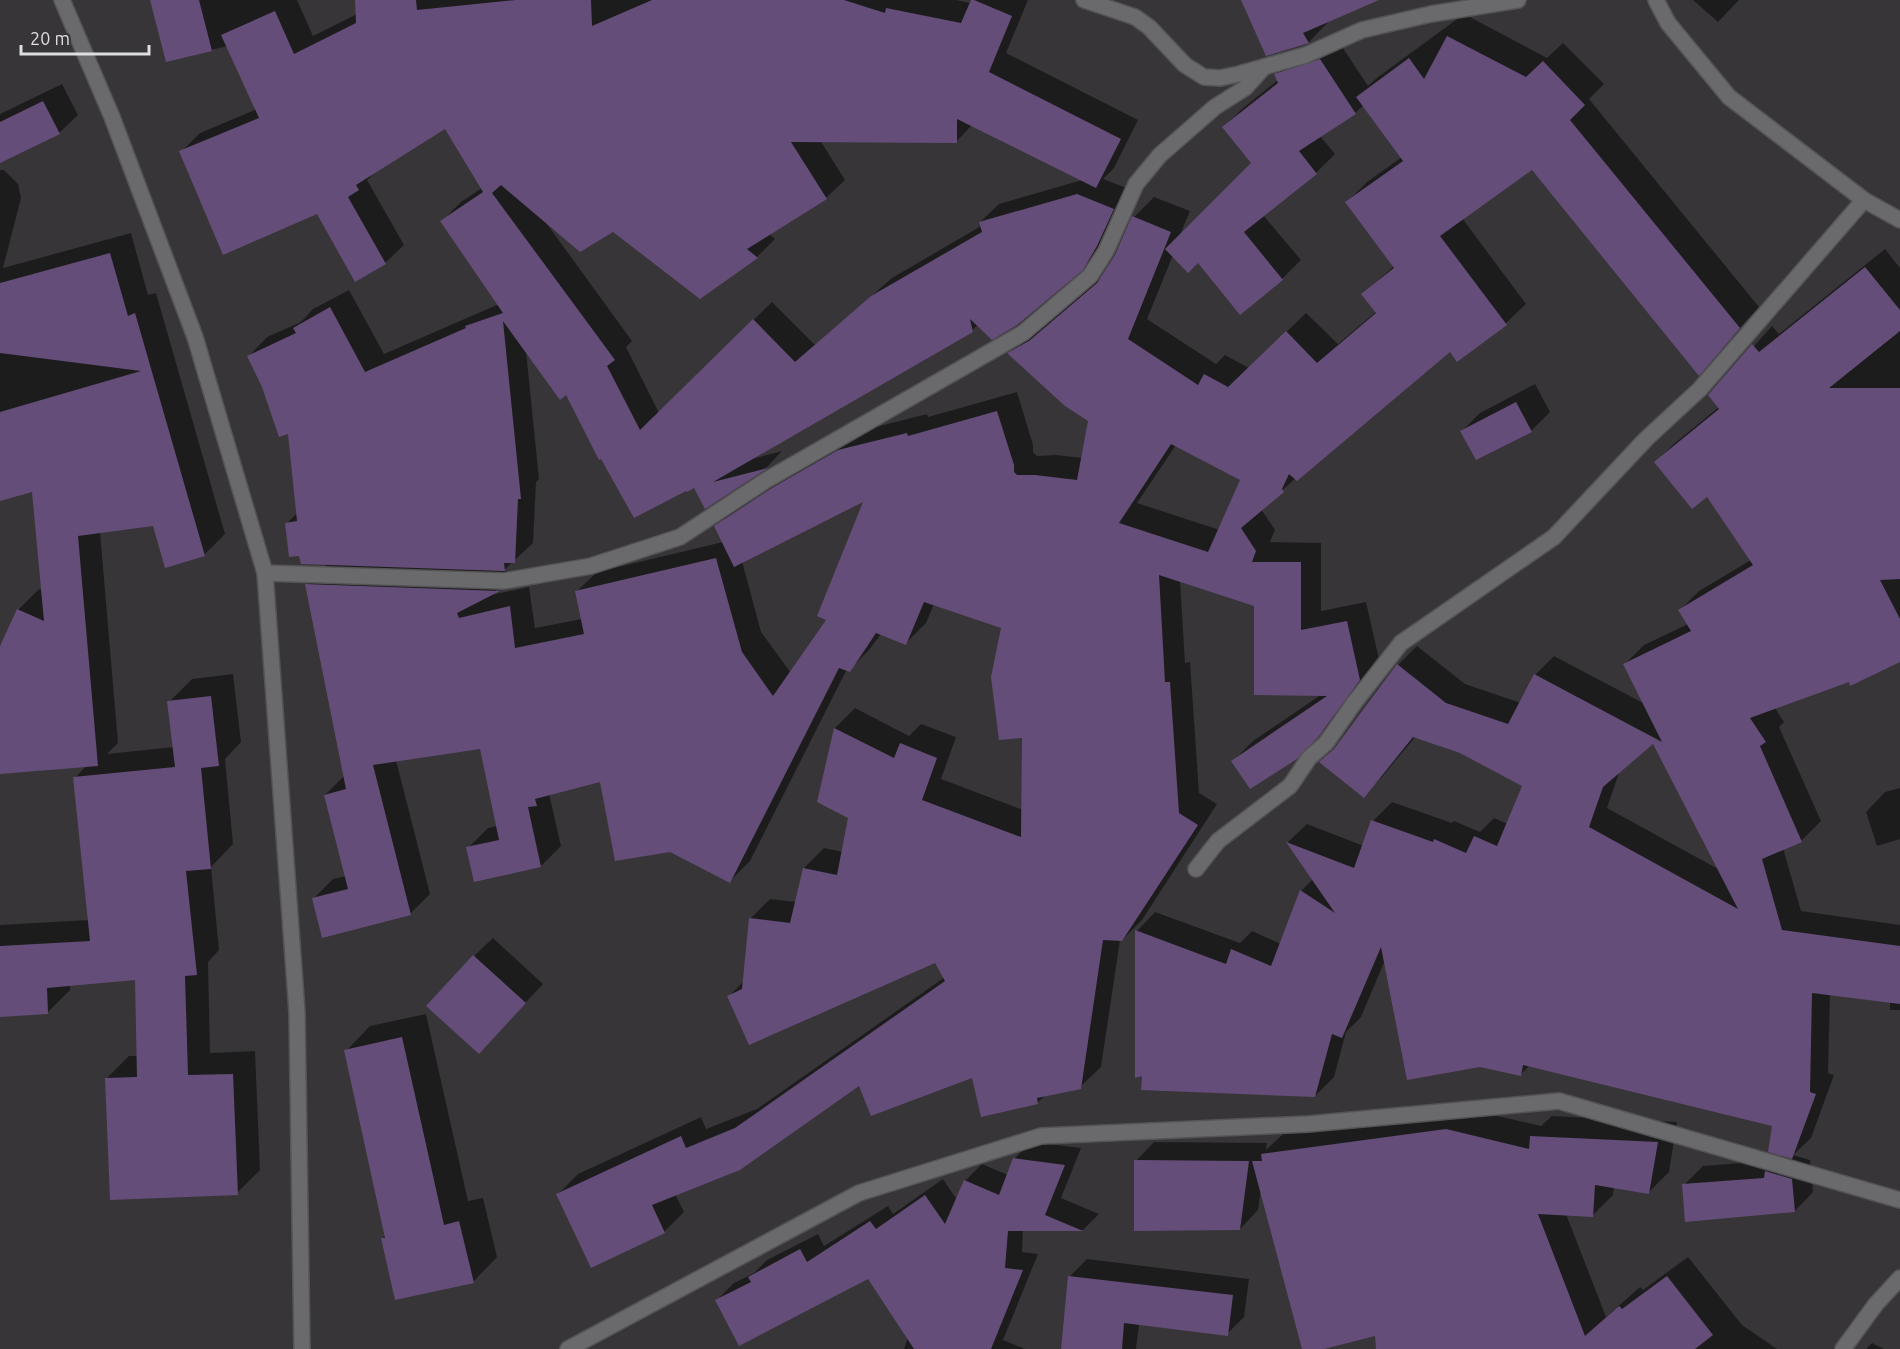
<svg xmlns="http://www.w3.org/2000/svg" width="1900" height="1349" font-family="Ubuntu,sans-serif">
  <rect width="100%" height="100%" fill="#373538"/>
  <g fill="#0007" fill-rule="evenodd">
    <path d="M 152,0 L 297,0 L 313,36 L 357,14 L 356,0 L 956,0 L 971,3 L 973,0 L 1028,0 L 1006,53 L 1138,120 L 1114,168 L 1103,179 L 1132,190 L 1101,249 L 1082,268 L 978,325 L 972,330 L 752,459 L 782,451 L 767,467 L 705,507 L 695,486 L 567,393 L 526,351 L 539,479 L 536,482 L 533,543 L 503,571 L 517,571 L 499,589 L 486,596 L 529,587 L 535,628 L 582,619 L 576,592 L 597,572 L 723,542 L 716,527 L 736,507 L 860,431 L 927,414 L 928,417 L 1017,392 L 1033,445 L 1033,452 L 1037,456 L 1056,455 L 1083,458 L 1090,421 L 1009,353 L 1029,334 L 1051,321 L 1102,277 L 1116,256 L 1134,217 L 1154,197 L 1190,211 L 1180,235 L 1253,163 L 1224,127 L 1242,109 L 1278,80 L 1276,75 L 1294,56 L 1339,42 L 1368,86 L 1378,77 L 1464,14 L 1547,58 L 1563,43 L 1604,84 L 1589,99 L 1759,307 L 1699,373 L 1532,168 L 1462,218 L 1526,304 L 1506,323 L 1458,359 L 1451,350 L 1296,478 L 1261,509 L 1275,530 L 1270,542 L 1321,543 L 1321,611 L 1366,602 L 1379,659 L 1338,715 L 1317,737 L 1233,761 L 1253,741 L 1322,694 L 1255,604 L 1180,580 L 1185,663 L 1190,662 L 1199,793 L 1217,804 L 1142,920 L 1122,940 L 1120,940 L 1101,1067 L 1080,1087 L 1046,1095 L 1037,1103 L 973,1075 L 860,1084 L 675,1194 L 684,1212 L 664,1232 L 558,1194 L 578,1174 L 701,1117 L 706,1129 L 757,1109 L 945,977 L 936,961 L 729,996 L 744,981 L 750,919 L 770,899 L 797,902 L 804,868 L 824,848 L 843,852 L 849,817 L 819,802 L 835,728 L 855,708 L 909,736 L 921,724 L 956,737 L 941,779 L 1023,810 L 1024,736 L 1003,627 L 934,604 L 926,623 L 906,643 L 881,634 L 869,650 L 849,670 L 847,669 L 750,861 L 730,881 L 602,780 L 549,794 L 561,846 L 541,866 L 468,848 L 488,828 L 497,826 L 481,747 L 396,760 L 430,894 L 410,914 L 313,899 L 333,879 L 346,876 L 325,795 L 345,775 L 306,585 L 327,564 L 287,523 L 297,513 L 289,432 L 249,356 L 267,337 L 301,322 L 313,309 L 349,290 L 384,354 L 499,304 L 442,221 L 461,202 L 482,188 L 446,127 L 377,171 L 367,180 L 404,245 L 385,263 L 317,212 L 181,152 L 200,133 L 257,109 L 228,46 L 167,60 ZM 1364,105 L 1402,157 L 1367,182 L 1347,202 L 1394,266 L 1363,294 L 1377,311 L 1338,344 L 1306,313 L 1249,368 L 1225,355 L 1216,364 L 1147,319 L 1173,255 L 1198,261 L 1240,313 L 1282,279 L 1301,260 L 1263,215 L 1316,173 L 1335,154 L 1320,136 L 1355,113 ZM 972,125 L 1082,180 L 999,204 L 980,222 L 981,226 L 892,278 L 815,345 L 772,302 L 659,413 L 626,347 L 632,341 L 547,224 L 613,230 L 757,257 L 775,239 L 769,234 L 826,198 L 845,180 L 820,140 L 956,142 ZM 1176,445 L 1242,480 L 1220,530 L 1137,503 ZM 866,498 L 828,619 L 791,673 L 761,632 L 742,561 Z"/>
    <polygon points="1243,0 1375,0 1330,20 1309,42 1267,54"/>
    <polygon points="1693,0 1739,0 1718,22"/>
    <polygon points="62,84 78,115 59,133 0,161 0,114"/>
    <polygon points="0,170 4,170 18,184 21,198 3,268 131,233 148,295 156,293 225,534 204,555 154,525 100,532 118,743 107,754 174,747 169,702 192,679 233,674 241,742 225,759 233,844 211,867 219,950 208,962 210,1053 255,1051 260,1170 237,1193 106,1079 129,1056 138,1056 137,978 70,984 70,990 47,1013 0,1015 0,925 89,920 75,778 87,765 0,772 0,650 18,610 39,589 42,590 34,490 0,500"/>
    <path d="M 1885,249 L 1900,268 L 1900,660 L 1775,708 L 1784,722 L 1779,727 L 1821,821 L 1802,840 L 1783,848 L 1801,911 L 1900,925 L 1900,1010 L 1890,1010 L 1890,1001 L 1830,993 L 1828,1073 L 1834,1075 L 1811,1138 L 1793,1155 L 1810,1160 L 1813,1192 L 1795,1211 L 1684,1185 L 1703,1166 L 1778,1160 L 1784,1155 L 1773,1125 L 1530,1065 L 1520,1075 L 1385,960 L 1361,1017 L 1346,1032 L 1334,1077 L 1315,1096 L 1143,1074 L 1136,1076 L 1137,931 L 1155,912 L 1240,943 L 1252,931 L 1281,944 L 1301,891 L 1313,879 L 1288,842 L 1307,824 L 1364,846 L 1373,821 L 1392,802 L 1452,823 L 1454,821 L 1480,832 L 1494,818 L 1508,824 L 1524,785 L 1461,751 L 1416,736 L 1382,777 L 1363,796 L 1339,744 L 1398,665 L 1417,646 L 1465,684 L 1521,703 L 1535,675 L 1554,656 L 1645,704 L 1625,664 L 1644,645 L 1688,624 L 1680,610 L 1699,591 L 1751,560 L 1707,495 L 1656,462 L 1675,443 L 1719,407 L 1710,395 L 1772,326 L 1779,334 ZM 1654,742 L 1720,870 L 1607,808 L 1620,770 Z"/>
    <polygon points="1535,384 1550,412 1531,431 1477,458 1462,431 1480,413"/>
    <polygon points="1900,788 1900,839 1877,846 1866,812 1885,792"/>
    <polygon points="493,938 543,984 497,1033 474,956"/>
    <polygon points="426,1014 468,1201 483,1198 497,1257 473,1282 382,1239 386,1235 346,1051 370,1026"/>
    <polygon points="1467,1109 1541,1126 1552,1116 1677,1122 1669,1172 1649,1192 1614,1187 1613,1195 1593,1215 1566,1214 1606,1317 1640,1287 1643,1290 1688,1257 1742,1325 1777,1349 1378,1349 1376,1334 1319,1349 1303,1349 1261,1189 1258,1210 1240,1229 1136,1161 1154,1142 1267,1143 1266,1150 1283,1134"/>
    <polygon points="1031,1142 1081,1148 1061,1198 1099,1214 1083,1230 1023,1230 1022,1252 1038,1254 1003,1340 1025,1349 904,1349 908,1337 869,1277 717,1300 734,1283 754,1273 767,1260 818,1234 824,1246 888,1206 893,1214 943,1179 957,1200 965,1181 982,1164 1008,1175 1014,1159"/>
    <polygon points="1087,1259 1249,1279 1244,1317 1227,1334 1139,1324 1136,1349 1063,1349 1070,1276"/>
    <polygon points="1872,1343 1884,1349 1866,1349"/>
  </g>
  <g fill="#654d79" fill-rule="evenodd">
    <polygon points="150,0 199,0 212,51 166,62"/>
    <polygon points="355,0 416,0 417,10 516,0 591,0 592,26 652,0 844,0 885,13 886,8 961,23 971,0 974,0 1012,16 989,72 1121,139 1096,188 957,119 957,143 791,142 827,199 747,249 758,258 700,299 613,232 580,252 501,185 492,193 615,360 607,366 640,430 753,319 795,362 871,296 982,232 979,222 1077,194 1114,209 1097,246 1083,270 1017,325 992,340 970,319 973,332 713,482 768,468 705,509 694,488 687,492 686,491 634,518 601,459 599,460 566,395 560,400 503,321 521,499 518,499 515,563 504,563 505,571 503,571 301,564 299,556 289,557 285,523 297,521 288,434 279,437 262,387 247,356 296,333 293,328 330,307 365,372 466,328 465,326 503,313 440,221 483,192 445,129 356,185 359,190 348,197 386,264 355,282 317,214 223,255 179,151 259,118 221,35 275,11 294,54 356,23"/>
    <polygon points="1241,0 1379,0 1303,33 1309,43 1266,56"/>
    <path d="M 1447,36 L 1526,77 L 1543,61 L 1585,105 L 1570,120 L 1740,328 L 1699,376 L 1532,170 L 1440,236 L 1507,325 L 1457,362 L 1450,352 L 1297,481 L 1289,474 L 1282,489 L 1284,492 L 1241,528 L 1256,551 L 1252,562 L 1301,562 L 1301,630 L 1347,621 L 1360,680 L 1319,736 L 1297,759 L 1250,789 L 1231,761 L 1327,696 L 1254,695 L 1254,606 L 1159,575 L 1165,682 L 1170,682 L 1179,813 L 1198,825 L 1122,941 L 1103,940 L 1081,1089 L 1037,1098 L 1038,1104 L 981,1117 L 972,1078 L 871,1116 L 859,1086 L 740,1170 L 652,1205 L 665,1233 L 591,1268 L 556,1194 L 681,1136 L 686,1148 L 735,1128 L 945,981 L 935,963 L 749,1045 L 727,996 L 742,989 L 749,918 L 790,923 L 803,868 L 837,875 L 848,818 L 817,802 L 834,728 L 894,758 L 900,743 L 937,758 L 922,800 L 1021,837 L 1022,738 L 999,740 L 991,677 L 1001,628 L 924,602 L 906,645 L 876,633 L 850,672 L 839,668 L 730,883 L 670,852 L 615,861 L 600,782 L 535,799 L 537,806 L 528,807 L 541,867 L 474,882 L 466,847 L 499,840 L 480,749 L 373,765 L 411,915 L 322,938 L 312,898 L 348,889 L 324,795 L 346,789 L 305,584 L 500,591 L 457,613 L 459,618 L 510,606 L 515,648 L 584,634 L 575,591 L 716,558 L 742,652 L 773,696 L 826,620 L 817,616 L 863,502 L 734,567 L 714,526 L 770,489 L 838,450 L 907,433 L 908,436 L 997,411 L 1014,465 L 1014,472 L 1017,475 L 1035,475 L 1077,480 L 1088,421 L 1065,406 L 1007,353 L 1029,341 L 1097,283 L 1115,255 L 1132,216 L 1171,232 L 1128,339 L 1198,385 L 1204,374 L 1228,387 L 1286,331 L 1317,363 L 1376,313 L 1361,294 L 1394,268 L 1345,202 L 1403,161 L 1356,97 L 1409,58 L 1424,79 ZM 1171,444 L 1240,480 L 1208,552 L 1119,523 Z"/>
    <polygon points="1320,59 1356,114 1299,151 1317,174 1244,232 1283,280 1240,315 1198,263 1188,273 1165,249 1251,163 1222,127 1278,83 1274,74"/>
    <polygon points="43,101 60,134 0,163 0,122"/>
    <polygon points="110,253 128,316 135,313 205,556 165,568 153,526 78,536 98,766 0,774 0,646 17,609 44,621 32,492 0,501 0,412 141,371 0,353 0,283"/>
    <path d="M 1865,267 L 1900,310 L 1900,331 L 1829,388 L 1900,388 L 1900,579 L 1880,580 L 1900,619 L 1900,662 L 1850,686 L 1849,682 L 1750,718 L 1766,742 L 1760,746 L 1802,842 L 1762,859 L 1782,930 L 1900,946 L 1900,1004 L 1812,993 L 1810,1092 L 1816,1094 L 1792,1159 L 1768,1152 L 1772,1126 L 1523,1065 L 1521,1076 L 1480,1067 L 1407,1080 L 1381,947 L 1342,1038 L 1332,1034 L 1315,1097 L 1141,1090 L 1142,1076 L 1135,1078 L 1135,930 L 1226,964 L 1231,949 L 1271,966 L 1300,890 L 1335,913 L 1286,842 L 1354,868 L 1371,820 L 1433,842 L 1434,839 L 1466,853 L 1474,836 L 1497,846 L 1522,786 L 1460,753 L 1413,737 L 1364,798 L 1319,762 L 1334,749 L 1397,664 L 1446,703 L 1508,724 L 1534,674 L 1662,742 L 1623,664 L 1691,631 L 1678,610 L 1753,565 L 1707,497 L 1692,509 L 1654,462 L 1719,409 L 1708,395 L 1752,344 L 1759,352 ZM 1653,744 L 1738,909 L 1589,827 L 1603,787 Z"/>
    <polygon points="1516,402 1532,432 1476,460 1460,431"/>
    <polygon points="211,696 219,766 201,768 211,869 186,871 197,975 185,976 188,1075 233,1074 238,1195 110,1200 105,1078 137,1077 135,980 47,988 48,1014 0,1017 0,946 90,941 73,777 175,767 167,701"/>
    <polygon points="473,955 526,1003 479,1054 426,1006"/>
    <polygon points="402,1037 444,1225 459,1221 474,1283 395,1300 381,1238 385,1238 344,1050"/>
    <polygon points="1446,1129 1529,1149 1530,1136 1658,1142 1649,1194 1595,1185 1593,1217 1538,1214 1585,1336 1619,1306 1622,1309 1667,1276 1713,1335 1695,1349 1376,1349 1375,1336 1324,1349 1302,1349 1252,1161 1262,1161 1261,1154"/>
    <polygon points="1013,1158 1065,1165 1045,1215 1083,1231 1008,1231 1005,1268 1023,1270 991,1349 914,1349 868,1279 739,1346 715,1300 751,1282 748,1277 800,1249 807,1262 870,1221 876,1229 925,1195 945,1224 964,1180 999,1195"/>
    <polygon points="1134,1160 1249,1161 1240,1230 1134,1231"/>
    <polygon points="1765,1171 1792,1179 1795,1212 1685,1222 1682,1184 1764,1178"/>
    <polygon points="1068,1276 1233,1295 1228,1336 1124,1323 1122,1349 1061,1349"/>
  </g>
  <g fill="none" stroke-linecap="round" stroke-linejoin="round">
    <g stroke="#545355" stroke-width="18">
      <g id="street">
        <polyline points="1084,0 1135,17 1149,27 1185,65 1204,77 1220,78 1239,74 1306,55 1362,30 1431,14 1518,0"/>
        <polyline points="1656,0 1668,23 1729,97 1864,200 1900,220"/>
        <polyline points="265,573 504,581 591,566 680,537 765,481 1023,333 1090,276 1106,251 1136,184 1160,155 1215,107 1245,88 1264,67"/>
        <polyline points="1196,869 1218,841 1290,786 1309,758 1326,743 1354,703 1401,643 1554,537 1646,439 1700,389 1864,200"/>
        <polyline points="568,1349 859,1193 1041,1136 1308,1124 1559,1101 1900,1200"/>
        <polyline points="1843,1349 1876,1304 1900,1278"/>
      </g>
    </g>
    <g stroke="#545355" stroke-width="18">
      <polyline id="secondary" points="62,0 112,117 195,337 265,573 297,1012 302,1349"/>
    </g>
    <use href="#street" stroke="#6a696c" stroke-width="15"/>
    <use href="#secondary" stroke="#6a696c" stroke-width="15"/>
  </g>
  <path d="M21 45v9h128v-9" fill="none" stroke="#dededf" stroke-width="3"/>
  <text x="30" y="45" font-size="18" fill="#dededf" stroke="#373538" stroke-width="4.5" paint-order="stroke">20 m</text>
</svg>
